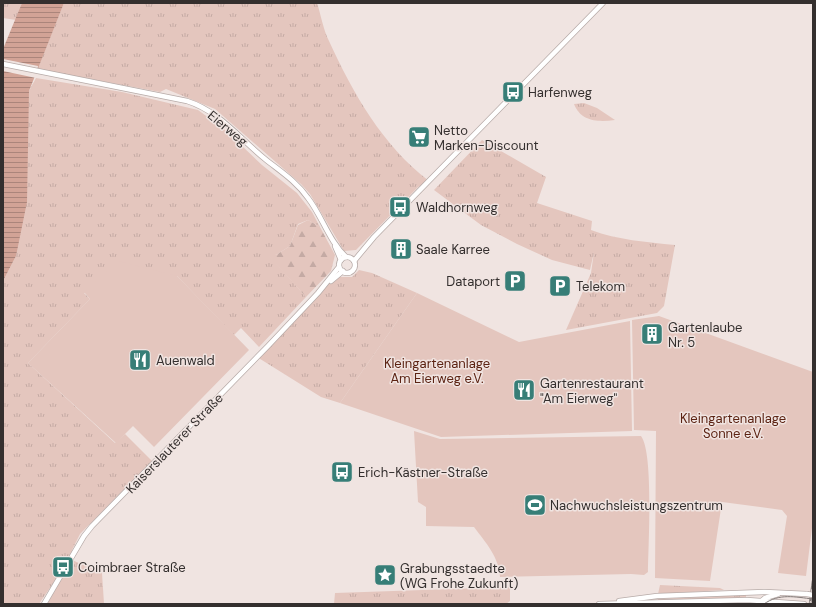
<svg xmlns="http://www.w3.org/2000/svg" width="816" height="607" font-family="'DM Sans',sans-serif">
  <defs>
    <pattern id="grass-tufts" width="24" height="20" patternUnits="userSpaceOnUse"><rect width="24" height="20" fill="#e4c6be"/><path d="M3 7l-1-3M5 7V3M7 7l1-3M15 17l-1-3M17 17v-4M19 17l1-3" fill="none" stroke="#c4aaa4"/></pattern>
    <pattern id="forest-firs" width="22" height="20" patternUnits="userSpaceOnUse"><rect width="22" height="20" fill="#e4c6be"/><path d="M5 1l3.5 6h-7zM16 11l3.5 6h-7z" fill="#c4aaa4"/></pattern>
    <pattern id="water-rules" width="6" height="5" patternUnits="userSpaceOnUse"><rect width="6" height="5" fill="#d2a396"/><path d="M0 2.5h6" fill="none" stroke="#ab857b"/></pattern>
  </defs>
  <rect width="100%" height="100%" fill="#f0e4e1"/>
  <g fill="url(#grass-tufts)">
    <polygon points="3,3 22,3 16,20 3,18"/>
    <path d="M 64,3 L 317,3 C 321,15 323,29 329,41 C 353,93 382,145 429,181 L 418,187 L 356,250 L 344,251 L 310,194 L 301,184 L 215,109 L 166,89 L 160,92 L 37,69 Z"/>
    <polygon points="36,78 122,92 198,110 224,129 262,165 297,193 312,212 320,227 308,220 298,224 290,246 276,255 266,252 306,297 259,347 241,328 234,335 177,276 84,293 90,299 28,363 115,443 125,434 152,461 80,534 72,550 73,554 39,604 3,604 3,281 16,256 29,91"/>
    <path d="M 584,103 L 597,108 L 615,120 C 598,122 581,122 574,104 Z"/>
    <path d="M 482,140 L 546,177 L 537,203 L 592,221 L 591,230 C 618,240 646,242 675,245 L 664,306 L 657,313 L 566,330 L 591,273 L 594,252 L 590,270 L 552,260 L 517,244 L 481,225 L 434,190 Z"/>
    <polygon points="359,270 372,273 417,293 340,403 321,397 257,357 318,293 339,275 341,277 352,277"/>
    <polygon points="72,560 102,573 104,604 47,604"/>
    <polygon points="660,585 720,588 724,590 658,594"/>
    <polygon points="510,587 510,601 506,604 334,604 335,593"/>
    <polygon points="746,595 746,599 658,601 658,599"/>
  </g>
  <polygon fill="url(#forest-firs)" points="308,220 320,227 335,255 331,271 306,297 265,252 271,250 276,255 290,246 298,225"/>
  <g fill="#e4c6be">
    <polygon points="118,261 177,276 249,350 154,447 133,426 116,443 28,363 90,299 84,292"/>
    <polygon points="417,293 519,342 630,321 632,431 441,437 340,403"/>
    <polygon points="659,316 813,372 813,520 806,576 778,573 787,516 782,510 722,502 710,581 655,578 656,431 634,430 632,320"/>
    <path d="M 414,431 L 440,439 L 641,436 C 654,453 648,547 648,572 L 644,575 L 631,574 L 500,577 C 499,557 486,543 474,527 L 426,526 L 426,507 L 418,502 Z"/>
  </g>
  <polygon fill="url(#water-rules)" points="22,3 64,3 29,91 27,202 16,256 3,281 3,49"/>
  <polygon fill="#f0e4e1" points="3,59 38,66 36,78 3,71"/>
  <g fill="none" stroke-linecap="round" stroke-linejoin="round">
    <g stroke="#b7aba8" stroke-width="6">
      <g id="tertiary">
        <path d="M 3,64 L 187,101 C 219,111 239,138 265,159 C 280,171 296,181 308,198 C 322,216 329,241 346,257"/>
        <polyline points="335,246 341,260"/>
        <circle cx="347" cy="265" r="8"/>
        <polyline points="354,261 374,237 603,3"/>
        <polyline points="331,281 343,271"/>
        <polyline points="619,601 657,596 765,592 807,594"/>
        <polyline points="44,604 84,536 92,526 268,346 318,293 339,267"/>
        <polyline points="599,604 747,600 804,604"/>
        <polyline points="758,604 765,598 778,594"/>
      </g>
    </g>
    <use href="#tertiary" stroke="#fff" stroke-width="4.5"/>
    <path stroke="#827a78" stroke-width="1" d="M 764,604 C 779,593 795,597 813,599"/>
    <g stroke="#827a78" stroke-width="2.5">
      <polyline id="rail" points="810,604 813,581"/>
    </g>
    <use href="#rail" stroke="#f0e4e1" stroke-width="1" stroke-dasharray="3" stroke-linecap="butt"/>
    <g stroke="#b7aba8" stroke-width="6" stroke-linecap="butt">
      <polyline id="tertiary-bridge" points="807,594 813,595"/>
    </g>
    <use href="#tertiary-bridge" stroke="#fff" stroke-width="4.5"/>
  </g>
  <defs>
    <g id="bus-square" transform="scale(1.15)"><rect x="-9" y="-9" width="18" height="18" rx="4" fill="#377e77" stroke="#f0e4e1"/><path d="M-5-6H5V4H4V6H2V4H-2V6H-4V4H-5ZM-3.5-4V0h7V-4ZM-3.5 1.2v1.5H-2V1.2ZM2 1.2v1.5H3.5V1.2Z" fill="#fff"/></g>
    <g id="supermarket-square" transform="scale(1.15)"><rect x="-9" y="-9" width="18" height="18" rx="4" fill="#377e77" stroke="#f0e4e1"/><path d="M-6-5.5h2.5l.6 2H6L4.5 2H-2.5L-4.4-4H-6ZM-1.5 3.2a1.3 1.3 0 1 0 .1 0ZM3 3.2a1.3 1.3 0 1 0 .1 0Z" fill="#fff"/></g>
    <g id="building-square" transform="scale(1.15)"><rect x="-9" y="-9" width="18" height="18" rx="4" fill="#377e77" stroke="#f0e4e1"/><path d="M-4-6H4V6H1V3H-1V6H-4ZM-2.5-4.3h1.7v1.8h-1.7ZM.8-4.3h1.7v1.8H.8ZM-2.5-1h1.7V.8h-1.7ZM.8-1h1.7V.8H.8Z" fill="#fff"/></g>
    <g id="parking-square" transform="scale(1.15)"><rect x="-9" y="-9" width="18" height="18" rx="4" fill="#377e77" stroke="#f0e4e1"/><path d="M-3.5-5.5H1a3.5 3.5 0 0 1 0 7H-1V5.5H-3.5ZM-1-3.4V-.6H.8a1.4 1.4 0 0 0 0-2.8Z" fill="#fff"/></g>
    <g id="restaurant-square" transform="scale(1.15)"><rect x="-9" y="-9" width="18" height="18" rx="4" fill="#377e77" stroke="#f0e4e1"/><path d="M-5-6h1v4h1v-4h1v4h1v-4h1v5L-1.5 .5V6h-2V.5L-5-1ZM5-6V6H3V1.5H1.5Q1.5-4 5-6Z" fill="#fff"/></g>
    <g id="stadium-square" transform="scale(1.15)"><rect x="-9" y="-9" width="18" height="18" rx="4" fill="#377e77" stroke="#f0e4e1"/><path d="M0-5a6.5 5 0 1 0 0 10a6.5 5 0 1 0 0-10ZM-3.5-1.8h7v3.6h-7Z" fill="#fff"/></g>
    <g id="sight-square" transform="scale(1.15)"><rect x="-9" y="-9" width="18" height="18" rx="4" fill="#377e77" stroke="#f0e4e1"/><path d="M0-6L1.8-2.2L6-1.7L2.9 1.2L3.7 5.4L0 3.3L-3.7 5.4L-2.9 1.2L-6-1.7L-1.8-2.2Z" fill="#fff"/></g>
  </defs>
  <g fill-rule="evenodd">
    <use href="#bus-square" x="513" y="92"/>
    <use href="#supermarket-square" x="419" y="137"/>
    <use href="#bus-square" x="400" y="207"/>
    <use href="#building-square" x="401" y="249"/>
    <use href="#parking-square" x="515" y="281"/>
    <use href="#parking-square" x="560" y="286"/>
    <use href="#building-square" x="652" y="334"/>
    <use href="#restaurant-square" x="140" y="360"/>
    <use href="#restaurant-square" x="524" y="390"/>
    <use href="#bus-square" x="342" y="472"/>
    <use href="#stadium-square" x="535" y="505"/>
    <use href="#bus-square" x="63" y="567"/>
    <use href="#sight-square" x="385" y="575"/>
  </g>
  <g text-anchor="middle" stroke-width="3" stroke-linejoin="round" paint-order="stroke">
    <g font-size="13" fill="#342f2e" stroke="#f0e4e1" text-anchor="start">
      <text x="528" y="97">Harfenweg</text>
      <text x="434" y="135">Netto<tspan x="434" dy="15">Marken-Discount</tspan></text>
      <text x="416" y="212">Waldhornweg</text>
      <text x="416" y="254">Saale Karree</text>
      <text x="500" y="286" text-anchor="end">Dataport</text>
      <text x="576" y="291">Telekom</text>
      <text x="668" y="332">Gartenlaube<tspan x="668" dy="15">Nr. 5</tspan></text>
      <text x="156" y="365">Auenwald</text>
      <text x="540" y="388">Gartenrestaurant<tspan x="540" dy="15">"Am Eierweg"</tspan></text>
      <text x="358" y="477">Erich-Kästner-Straße</text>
      <text x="550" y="510">Nachwuchsleistungszentrum</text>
      <text x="78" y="572">Coimbraer Straße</text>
      <text x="400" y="573">Grabungsstaedte<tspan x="400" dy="15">(WG Frohe Zukunft)</tspan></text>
    </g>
    <g font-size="13" fill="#342f2e" stroke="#f0e4e1">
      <text transform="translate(228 128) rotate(40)" y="5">Eierweg</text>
      <text transform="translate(174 443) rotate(-46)" y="5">Kaiserslauterer Straße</text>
    </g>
    <g font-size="13" fill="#5c2313" stroke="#f0e4e1">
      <text x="437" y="368">Kleingartenanlage<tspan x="437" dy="15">Am Eierweg e.V.</tspan></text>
      <text x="733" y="423">Kleingartenanlage<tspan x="733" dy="15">Sonne e.V.</tspan></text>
    </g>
  </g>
  <rect width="816" height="607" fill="none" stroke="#342f2e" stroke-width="8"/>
</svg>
